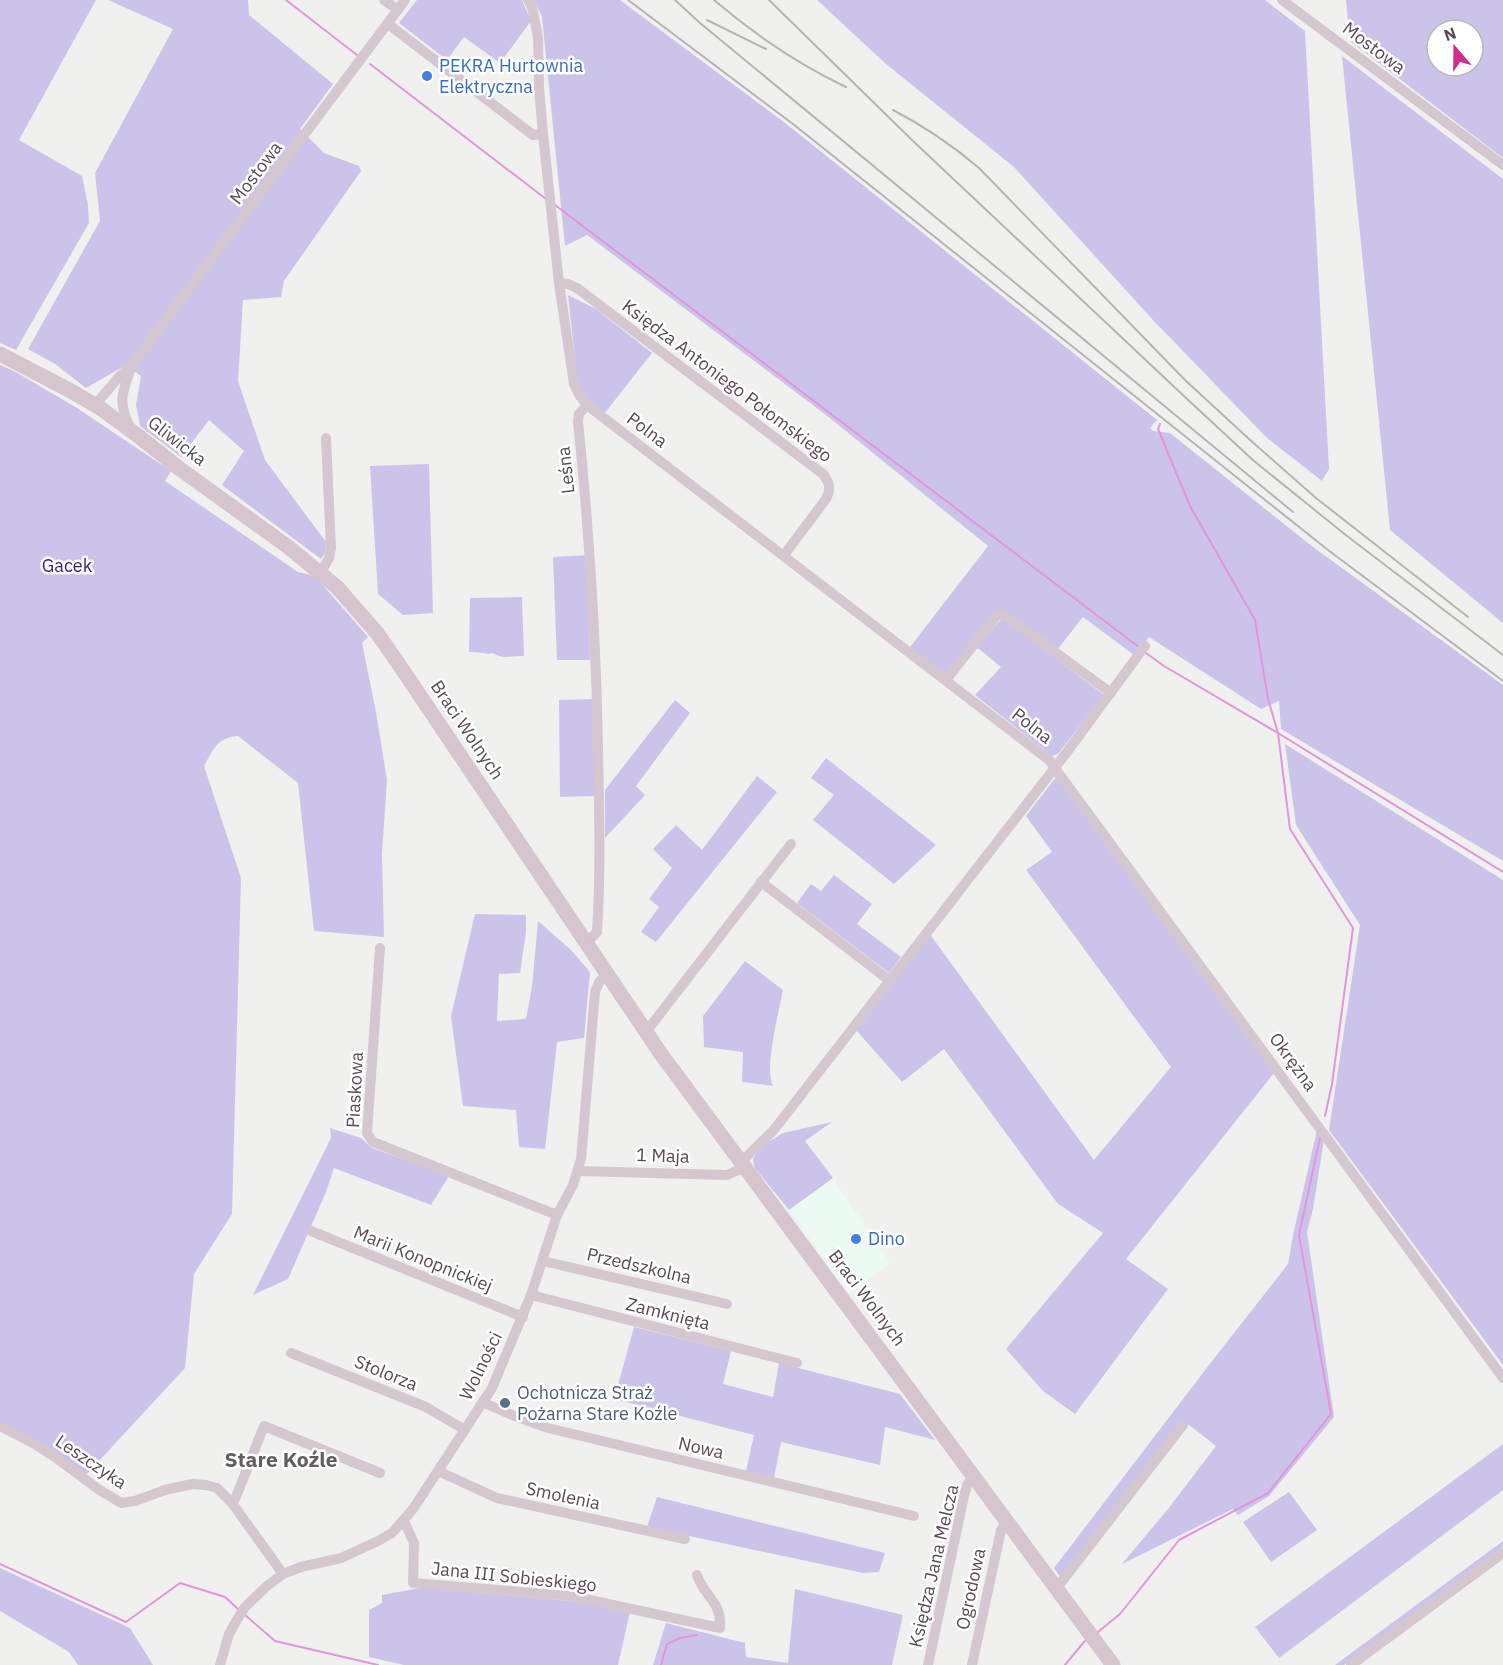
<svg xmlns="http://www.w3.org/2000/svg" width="1503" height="1665" font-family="'IBM Plex Sans',sans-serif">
  <rect width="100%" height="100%" fill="#f0f1ef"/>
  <polygon fill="#ebfaf3" points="833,1178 890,1263 849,1294 789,1210"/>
  <g fill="#ccc3ea" fill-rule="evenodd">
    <polygon points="0,0 96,0 19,140 82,176 88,205 89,223 16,350 0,343"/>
    <polygon points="108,0 248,0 249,15 333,84 300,129 324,153 359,166 361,171 284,281 281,297 243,300 238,381 265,460 326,542 325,553 321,559 222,485 244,451 209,420 181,457 140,426 136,405 141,376 126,365 86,388 55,364 28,349 100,221 95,173 173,29"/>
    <polygon points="417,0 522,0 531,21 500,63 464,37 447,60 399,23"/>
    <polygon points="534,0 620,0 789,126 1157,420 1150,428 1153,431 1170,433 1313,547 1503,685 1503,861 1281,729 1279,701 1261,709 1149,637 1134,655 1083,617 1057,650 1004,610 945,677 910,647 988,546 826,415 587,235 565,246 542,17"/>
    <polygon points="817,0 1265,0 1305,31 1329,469 1322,481 1266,437 1152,319 1014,167 886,64"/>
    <path d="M 1346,0 L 1503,0 L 1503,158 L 1350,41 ZM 1437,30 L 1473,30 L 1473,66 L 1437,66 Z"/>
    <polygon points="1342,56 1503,179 1503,623 1390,530"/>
    <polygon points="568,295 596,309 652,353 604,414 579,395"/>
    <path d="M 0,365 L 14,371 L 77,408 L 171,471 L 165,481 L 298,572 L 315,576 L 368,637 L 362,643 L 376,712 L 387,780 L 382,854 L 384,937 L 314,931 L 298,783 L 238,736 C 216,738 214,749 204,766 L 241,878 L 232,1214 L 194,1274 L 185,1368 L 86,1475 L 0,1424 Z"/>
    <polygon points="429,464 433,613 403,615 378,594 370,466"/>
    <polygon points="588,555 590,660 557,660 553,557"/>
    <polygon points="522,597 524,656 503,657 499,656 493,653 486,654 485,653 469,652 470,598"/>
    <polygon points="1002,618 1104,695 1058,754 1052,756 975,695 1001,667 979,649 976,648"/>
    <polygon points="593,699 595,796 560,797 559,700"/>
    <polygon points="675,700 690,713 636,786 645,795 605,838 605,790"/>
    <polygon points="1285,744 1503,880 1503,1365 1329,1130 1360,925 1296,825"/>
    <polygon points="826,758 936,845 894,884 813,820 834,795 811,778"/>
    <polygon points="757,776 777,792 656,942 641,932 659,907 649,899 672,868 653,849 676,825 702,850"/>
    <polygon points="1056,777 1274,1073 1126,1259 1168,1289 1075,1414 1043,1391 1006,1349 1103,1233 1058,1204 944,1049 902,1082 855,1029 929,933 1094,1160 1171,1067 1026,870 1052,852 1026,816"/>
    <polygon points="834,875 872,904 857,924 901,957 889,973 797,903 811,884 821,891"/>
    <polygon points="475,914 526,915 526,932 520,973 499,974 497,1021 526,1019 532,987 538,921 571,950 590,972 584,1038 557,1042 545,1149 519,1147 516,1110 463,1106 451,1016"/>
    <path d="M 745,961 L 783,990 C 779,1011 764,1069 773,1086 L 742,1082 L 743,1052 L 704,1047 L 703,1016 Z"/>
    <polygon points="832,1122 805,1141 833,1178 789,1210 754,1167 753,1159 762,1146 783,1133"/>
    <polygon points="330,1128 361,1138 372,1148 449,1176 431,1205 334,1168 326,1192 288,1279 253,1295 331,1138"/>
    <polygon points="1317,1130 1324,1140 1313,1209 1307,1232 1334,1417 1269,1496 1238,1515 1233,1509 1122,1564 1168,1509 1216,1446 1184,1421 1061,1578 1054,1568 1209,1365 1288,1264 1293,1235"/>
    <polygon points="634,1327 731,1351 723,1384 773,1397 779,1363 900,1394 935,1440 885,1427 880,1465 781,1442 774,1478 746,1471 754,1435 614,1399"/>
    <polygon points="1503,1444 1503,1490 1279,1658 1255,1627"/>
    <polygon points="1289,1492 1317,1530 1271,1562 1243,1522"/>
    <polygon points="657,1497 885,1553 879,1572 863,1573 647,1527"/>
    <polygon points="1503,1541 1503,1547 1344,1665 1335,1665"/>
    <polygon points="0,1568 130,1628 153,1665 78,1665 69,1652 0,1611"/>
    <polygon points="420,1588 571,1601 630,1612 618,1665 404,1665 369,1657 369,1610 382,1603 382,1595"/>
    <polygon points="795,1589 903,1615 892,1665 653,1665 666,1623 745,1643 746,1657 788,1663"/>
  </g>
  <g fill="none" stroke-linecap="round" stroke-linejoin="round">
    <g stroke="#e295dc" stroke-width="2">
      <polyline points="286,0 357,55"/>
      <polyline points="370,64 546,199"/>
      <polyline points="555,205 1139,647"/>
      <polyline points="1160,424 1158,429 1190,506 1255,620 1268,699 1278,733 1290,829 1353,928 1332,1084 1325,1116"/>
      <polyline points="1146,653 1164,666 1278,733 1503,872"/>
      <polyline points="0,1564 126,1622 180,1583 225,1597 239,1610"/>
      <polyline points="244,1614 275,1641 378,1665"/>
      <polyline points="1098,1632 1120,1614 1179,1540 1268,1493 1331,1414 1299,1235 1320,1138"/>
      <polyline points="661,1665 667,1644 680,1638 697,1635"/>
      <polyline points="1065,1665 1084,1642 1088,1639"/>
    </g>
    <g stroke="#d4c7d0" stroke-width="10">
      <polyline points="384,0 398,10"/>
      <path d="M 528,0 L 532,7 L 538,37 L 539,88 L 543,134 L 559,283 L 574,384 L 580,396 L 587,405 L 579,414 L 578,421 C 589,529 596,637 598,745 C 599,807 601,870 597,932 L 587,942"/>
      <polyline points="1282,0 1503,165"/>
      <polyline points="388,24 533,135 543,134"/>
      <path d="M 559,283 L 568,284 L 577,288 L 823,474 C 830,483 831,489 826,499 L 784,555"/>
      <path d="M 131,368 C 121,396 118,402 131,430"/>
      <polyline points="95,405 118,378 132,365 405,0"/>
      <polyline points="587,405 1049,760 1503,1378"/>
      <polyline points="321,572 329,558 331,548 326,438"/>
      <polyline points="946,680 998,614 1003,614 1111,693"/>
      <polyline points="761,882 889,980"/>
      <polyline points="380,948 367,1133 373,1142 557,1215"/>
      <polyline points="646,1032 791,844"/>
      <polyline points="741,1162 773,1131 1067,752 1145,646"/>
      <polyline points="578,1171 727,1175 745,1167"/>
      <polyline points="311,1231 523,1317"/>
      <polyline points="543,1261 727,1304"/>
      <polyline points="531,1295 797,1363"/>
      <polyline points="291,1353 426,1407 465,1430"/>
      <polyline points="484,1403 512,1415 548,1428 914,1516"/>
      <polyline points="0,1426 33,1443 55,1457 98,1489 121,1503 135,1501 165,1490 192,1484 206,1485 217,1488 232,1503 283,1574"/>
      <polyline points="438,1471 497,1498 685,1539"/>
      <polyline points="232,1503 236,1497 264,1426 380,1473"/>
      <path d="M 404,1521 L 414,1543 L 413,1583 L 571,1596 L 720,1628 C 722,1601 704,1597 697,1575"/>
      <polyline points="1056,1589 1183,1425"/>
      <polyline points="220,1665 229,1634 238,1618 245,1607 267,1586 283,1574 301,1567 341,1558 378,1541 392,1533 413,1509 492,1388 531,1295 557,1215 573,1185 581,1159 595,992 599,982 608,974"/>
      <polyline points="928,1665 964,1496 967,1485 974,1476"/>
      <polyline points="972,1665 1001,1530 1008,1521"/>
      <polyline points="1351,1665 1503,1553"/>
    </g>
    <polyline stroke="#d6c4cf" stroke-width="15" points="0,354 71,391 100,408 137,435 180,469 287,546 337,587 377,633 396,660 661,1054 1113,1665"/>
    <g stroke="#b9b2b5" stroke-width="2">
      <polyline points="628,0 793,124 1328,550 1503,681"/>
      <polyline points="675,0 700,23 1293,512"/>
      <path d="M 714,0 C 755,35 798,64 846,87"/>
      <polyline points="769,0 913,141 1186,398 1254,461 1347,536 1503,655"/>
      <polyline points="707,20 766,49"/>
      <path d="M 893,110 C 924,126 952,145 979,168 L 1185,380 L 1249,439 L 1316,498 L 1468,617"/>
    </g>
  </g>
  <g fill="#3f7fe0" stroke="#fff" stroke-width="2">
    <circle cx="427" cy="76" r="6"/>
    <circle cx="856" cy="1239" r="6"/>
  </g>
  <circle fill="#5c6f8a" stroke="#fff" stroke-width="2" cx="505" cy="1403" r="6"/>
  <g text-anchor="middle" stroke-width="5" stroke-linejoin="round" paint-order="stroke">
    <g font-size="18" fill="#5a4955" stroke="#fff">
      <text transform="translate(1374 48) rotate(37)" y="6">Mostowa</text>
      <text transform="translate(256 173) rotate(-53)" y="6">Mostowa</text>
      <text transform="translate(727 381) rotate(37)" y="6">Księdza Antoniego Połomskiego</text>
      <text transform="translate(647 430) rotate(37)" y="6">Polna</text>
      <text transform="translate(177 441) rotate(38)" y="6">Gliwicka</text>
      <text transform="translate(566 470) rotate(-96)" y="6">Leśna</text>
      <text transform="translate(1032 726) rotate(38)" y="6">Polna</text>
      <text transform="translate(467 730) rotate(56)" y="6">Braci Wolnych</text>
      <text transform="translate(1293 1062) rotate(54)" y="6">Okrężna</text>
      <text transform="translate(355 1090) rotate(-87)" y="6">Piaskowa</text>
      <text transform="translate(663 1156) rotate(2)" y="6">1 Maja</text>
      <text transform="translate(423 1259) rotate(22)" y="6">Marii Konopnickiej</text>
      <text transform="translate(639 1266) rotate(13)" y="6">Przedszkolna</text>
      <text transform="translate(867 1298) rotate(53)" y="6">Braci Wolnych</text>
      <text transform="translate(668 1314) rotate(14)" y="6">Zamknięta</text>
      <text transform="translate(481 1366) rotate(-64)" y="6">Wolności</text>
      <text transform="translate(386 1373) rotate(22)" y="6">Stolorza</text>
      <text transform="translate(701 1448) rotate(13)" y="6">Nowa</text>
      <text transform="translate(91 1462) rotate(34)" y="6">Leszczyka</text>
      <text transform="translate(563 1496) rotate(12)" y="6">Smolenia</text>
      <text transform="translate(934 1566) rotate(-77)" y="6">Księdza Jana Melcza</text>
      <text transform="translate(514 1577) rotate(6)" y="6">Jana III Sobieskiego</text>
      <text transform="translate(971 1589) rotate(-78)" y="6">Ogrodowa</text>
    </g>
    <g font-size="18" fill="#366cbe" stroke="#fff" text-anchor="start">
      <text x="439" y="72">PEKRA Hurtownia<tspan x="439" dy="21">Elektryczna</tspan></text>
      <text x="868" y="1245">Dino</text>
    </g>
    <g font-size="18" fill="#402274" stroke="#fff">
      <text x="67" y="572">Gacek</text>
    </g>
    <g font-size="18" fill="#4e5e75" stroke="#fff" text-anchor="start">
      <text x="517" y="1399">Ochotnicza Straż<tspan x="517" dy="21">Pożarna Stare Koźle</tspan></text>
    </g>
    <g font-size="21" font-weight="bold" fill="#635c60" stroke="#fff">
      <text x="281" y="1467">Stare Koźle</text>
    </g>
  </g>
  <g transform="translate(1455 48) rotate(340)"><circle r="28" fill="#ffffff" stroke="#bdb6bb" stroke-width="1.5"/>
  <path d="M0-4.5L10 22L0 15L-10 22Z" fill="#cc2e89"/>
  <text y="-9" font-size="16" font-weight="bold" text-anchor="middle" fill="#5a4955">N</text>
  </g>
</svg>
